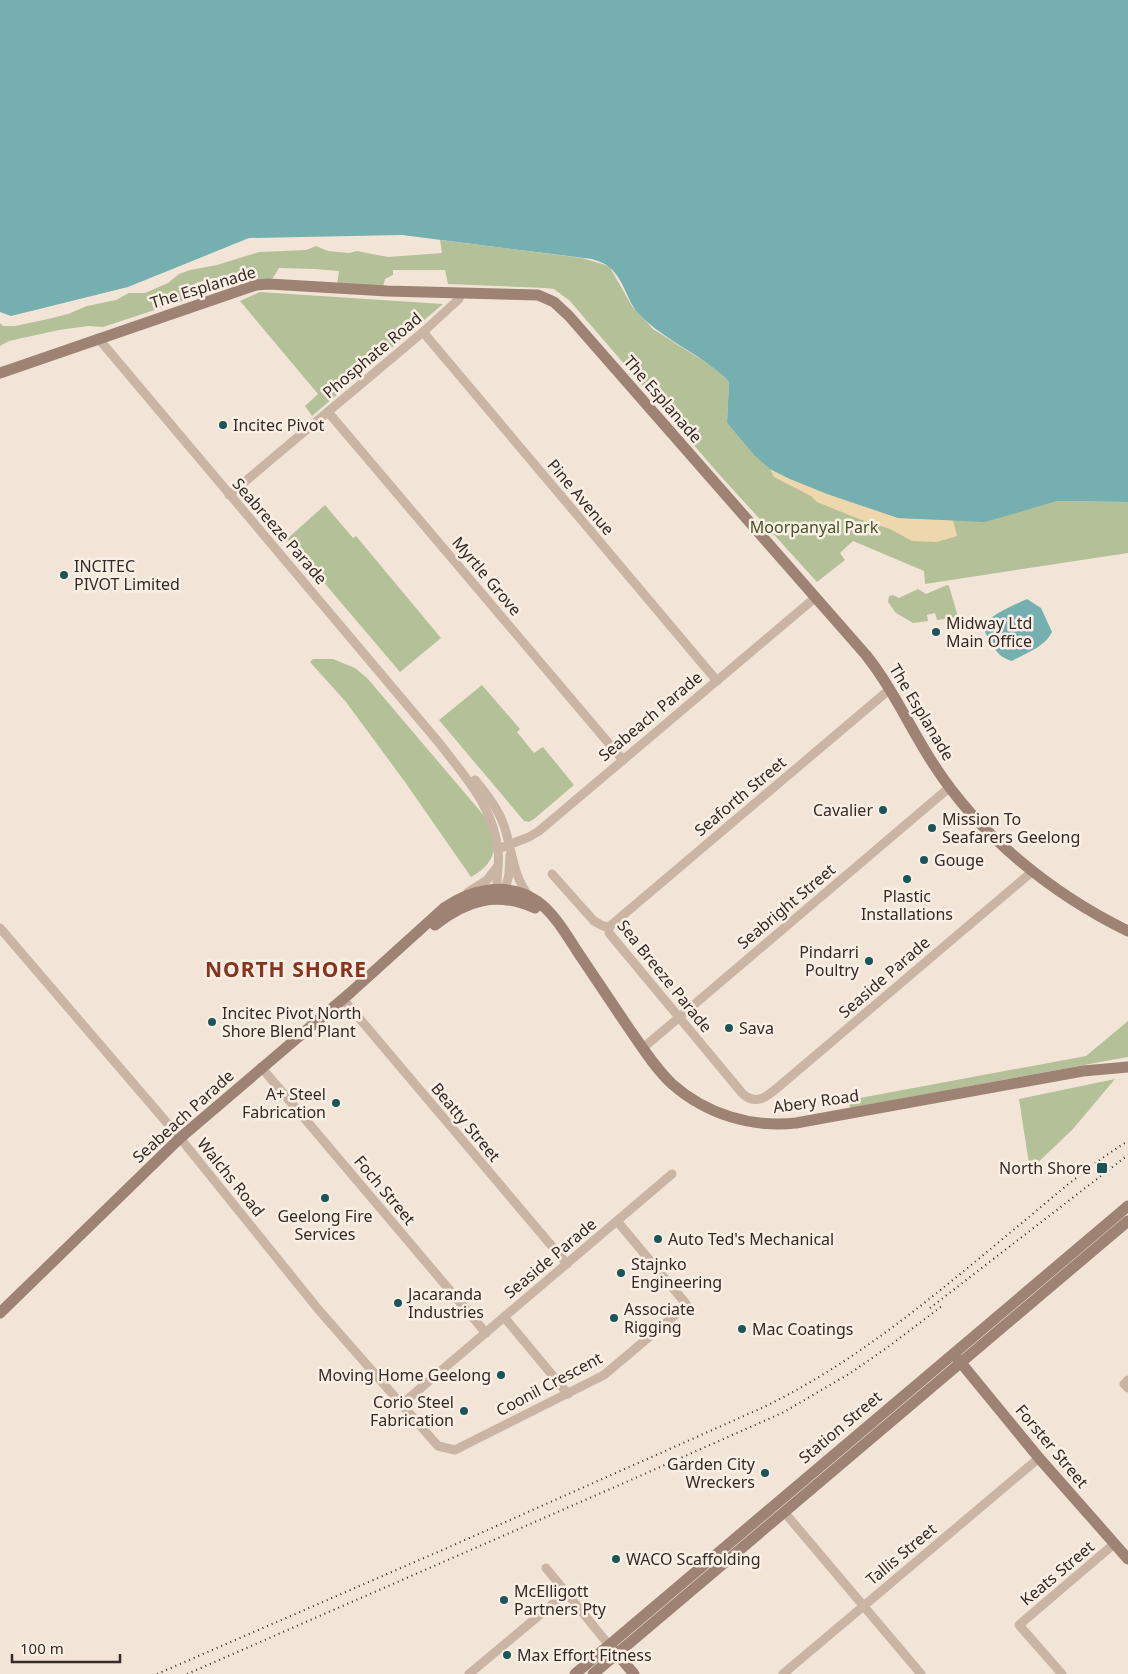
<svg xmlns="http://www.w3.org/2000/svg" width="1128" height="1674" font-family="'Noto Sans',sans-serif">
  <rect width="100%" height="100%" fill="#f2e5d8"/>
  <g fill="#b4c198">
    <polygon points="440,240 582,258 609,266 632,306 653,329 713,367 729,382 727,423 754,455 1057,501 1128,502 1128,553 925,584 924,571 853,541 840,553 845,560 817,582 717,472 570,301 554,289 545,288 448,284 445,270 393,270 393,275 385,279 383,287 337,285 339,271 314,269 279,268 273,278 267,281 254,280 236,282 213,278 196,283 182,301 103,327 88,326 59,330 9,341 0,346 0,323 3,326 15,326 48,319 68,314 87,306 116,300 129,293 145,293 168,283 179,274 190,270 217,265 259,252 306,250 316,246 328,251 349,253 357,251 388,257 442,253"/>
    <polygon points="260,292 443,304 312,416 305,406 318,394 240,301"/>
    <polygon points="325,505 353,538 356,536 441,638 400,672 287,539"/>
    <polygon points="947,585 949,586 958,617 937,620 935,613 927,615 928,621 913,623 896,613 888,602 889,596 893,595 899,598 918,589 926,594"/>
    <path d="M 313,659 L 333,659 L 355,668 L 368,679 L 486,818 C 488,827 493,838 494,846 C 494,861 482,871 471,877 L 405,782 L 346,702 L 310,662 Z"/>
    <polygon points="482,685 520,729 517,732 534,753 543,747 574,785 534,819 529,822 524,821 439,720"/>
    <polygon points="1128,1021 1128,1057 850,1108 849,1100 1086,1056"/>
    <polygon points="1115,1079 1073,1129 1030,1170 1019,1099"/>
  </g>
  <polygon fill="#efd7ad" points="770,469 790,479 899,518 953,520 957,536 937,542 912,541 890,529 859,519 817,502 811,496 774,477"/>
  <g fill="#76afb0">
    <path d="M 0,0 L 1128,0 L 1128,502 L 1057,501 L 985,522 L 898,518 L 827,494 L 790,479 L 770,469 L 754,455 L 727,423 L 729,382 C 704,355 666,342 640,315 C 626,301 625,280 609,267 C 605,263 597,261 592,259 L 402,235 L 249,238 L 128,287 L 11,316 L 0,312 Z"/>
    <path d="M 1027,599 L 1041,608 L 1052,632 C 1045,647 1026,653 1012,661 C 1001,658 997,653 992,644 C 989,639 983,631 984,626 C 986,617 1018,603 1027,599 Z"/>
  </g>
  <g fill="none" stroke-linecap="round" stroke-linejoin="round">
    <g stroke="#cab4a4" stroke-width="9">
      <polyline points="423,332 717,681"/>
      <path d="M 98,338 L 440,744 C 465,777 494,807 498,851 C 500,863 496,876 497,889"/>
      <polyline points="328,412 623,760"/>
      <polyline points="229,495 423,332 459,299 460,293"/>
      <path d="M 475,780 C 486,793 497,807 503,823 C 512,846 512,876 529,896"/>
      <polyline points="498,849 529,837 539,831 816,597"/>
      <path d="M 552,874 L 594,921 L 603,926 L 609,927 L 609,933 L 742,1093 C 757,1108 770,1094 783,1083 L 1033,871"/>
      <polyline points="505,890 509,874 510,855"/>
      <polyline points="468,892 487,880 497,867"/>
      <polyline points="609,927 890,689"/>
      <polyline points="0,928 180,1138 318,1309 438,1446 455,1450 604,1375 687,1305 617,1221"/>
      <polyline points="343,999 567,1264"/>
      <polyline points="643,1048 950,787"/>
      <polyline points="261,1067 486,1333"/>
      <polyline points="504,1317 568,1394"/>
      <polyline points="1128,1380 1124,1384 1128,1388"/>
      <polyline points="402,1404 672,1174"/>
      <polyline points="785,1513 921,1674"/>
      <polyline points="546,1568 609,1645"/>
      <polyline points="469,1674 566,1593"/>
      <polyline points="783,1674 1039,1458"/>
      <polyline points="1062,1674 1019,1625 1114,1544"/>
    </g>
    <g stroke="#9e8375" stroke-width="11">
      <path d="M 0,373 L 256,285 L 269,284 L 387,291 L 538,295 L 554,302 L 569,316 L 866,655 C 893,689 910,728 934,765 C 980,836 1052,894 1128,931"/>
      <path d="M 435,925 C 466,900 497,891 535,908"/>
      <path d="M 0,1313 L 180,1138 L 350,993 L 444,908 C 471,889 507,881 537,901 C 554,913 566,934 577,951 C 594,976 611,1002 628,1027 C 642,1047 655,1068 672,1084 C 706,1114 751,1128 796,1123 L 1083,1071 L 1128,1067"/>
      <polyline points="957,1358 1039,1458 1128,1559"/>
      <polyline points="613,1649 634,1674"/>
      <polyline points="575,1674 1128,1206"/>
      <polyline points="593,1674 1128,1221"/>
    </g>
    <g stroke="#352a26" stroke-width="2" stroke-dasharray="1 4" stroke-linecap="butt">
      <polyline points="930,1308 1128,1155"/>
      <path d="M 157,1674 L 447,1548 L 764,1407 C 860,1360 936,1294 1017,1227 C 1053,1197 1089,1165 1128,1141"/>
      <polyline points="187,1674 649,1472 782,1413 849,1374 888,1347 942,1306"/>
    </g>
  </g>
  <g fill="#1a5558" stroke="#faefe5" stroke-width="2">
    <circle cx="223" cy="425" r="5"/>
    <circle cx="64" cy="575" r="5"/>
    <circle cx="936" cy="632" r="5"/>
    <circle cx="883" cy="810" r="5"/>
    <circle cx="932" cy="828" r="5"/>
    <circle cx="924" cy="860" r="5"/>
    <circle cx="907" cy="879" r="5"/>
    <circle cx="869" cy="961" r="5"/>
    <circle cx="212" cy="1022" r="5"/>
    <circle cx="729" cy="1028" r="5"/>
    <circle cx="336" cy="1103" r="5"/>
    <rect x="1096" y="1162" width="12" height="12" rx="2.5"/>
    <circle cx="325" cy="1198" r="5"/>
    <circle cx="658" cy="1239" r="5"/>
    <circle cx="621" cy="1273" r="5"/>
    <circle cx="398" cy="1303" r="5"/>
    <circle cx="614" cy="1318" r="5"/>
    <circle cx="742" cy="1329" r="5"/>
    <circle cx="501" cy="1375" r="5"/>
    <circle cx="464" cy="1411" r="5"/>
    <circle cx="765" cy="1473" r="5"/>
    <circle cx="616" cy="1559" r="5"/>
    <circle cx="504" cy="1600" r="5"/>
    <circle cx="507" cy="1655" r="5"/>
  </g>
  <g text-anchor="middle" stroke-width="5" stroke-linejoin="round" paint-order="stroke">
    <g font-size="16" fill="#352a26" stroke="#faefe5">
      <text transform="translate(203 287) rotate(-17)" y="6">The Esplanade</text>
      <text transform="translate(372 355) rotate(-40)" y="6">Phosphate Road</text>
      <text transform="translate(663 399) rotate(49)" y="6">The Esplanade</text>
      <text transform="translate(581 497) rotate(50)" y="6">Pine Avenue</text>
      <text transform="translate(280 531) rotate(49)" y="6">Seabreeze Parade</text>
      <text transform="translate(487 576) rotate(50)" y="6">Myrtle Grove</text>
      <text transform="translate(922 712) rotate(59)" y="6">The Esplanade</text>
      <text transform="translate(650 716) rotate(-40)" y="6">Seabeach Parade</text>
      <text transform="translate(740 796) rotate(-40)" y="6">Seaforth Street</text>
      <text transform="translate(786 906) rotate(-40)" y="6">Seabright Street</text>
      <text transform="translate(665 976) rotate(51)" y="6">Sea Breeze Parade</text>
      <text transform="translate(884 977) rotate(-41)" y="6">Seaside Parade</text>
      <text transform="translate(816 1101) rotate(-8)" y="6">Abery Road</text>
      <text transform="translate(183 1116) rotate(-42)" y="6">Seabeach Parade</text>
      <text transform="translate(466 1122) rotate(50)" y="6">Beatty Street</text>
      <text transform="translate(231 1177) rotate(51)" y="6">Walchs Road</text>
      <text transform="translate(385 1190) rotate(50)" y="6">Foch Street</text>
      <text transform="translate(550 1258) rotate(-40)" y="6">Seaside Parade</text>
      <text transform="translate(549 1384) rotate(-28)" y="6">Coonil Crescent</text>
      <text transform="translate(840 1427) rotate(-40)" y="6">Station Street</text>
      <text transform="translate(1052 1446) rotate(50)" y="6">Forster Street</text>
      <text transform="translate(901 1554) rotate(-40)" y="6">Tallis Street</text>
      <text transform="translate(1057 1573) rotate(-40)" y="6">Keats Street</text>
    </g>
    <g font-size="16" fill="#352a26" stroke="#faefe5" text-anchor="start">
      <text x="233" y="431">Incitec Pivot</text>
      <text x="74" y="572">INCITEC<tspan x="74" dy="18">PIVOT Limited</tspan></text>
      <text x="946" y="629">Midway Ltd<tspan x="946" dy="18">Main Office</tspan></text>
      <text x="873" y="816" text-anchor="end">Cavalier</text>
      <text x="942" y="825">Mission To<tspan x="942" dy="18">Seafarers Geelong</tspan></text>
      <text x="934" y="866">Gouge</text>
      <text x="907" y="902" text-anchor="middle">Plastic<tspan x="907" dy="18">Installations</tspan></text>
      <text x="859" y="958" text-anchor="end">Pindarri<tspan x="859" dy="18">Poultry</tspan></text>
      <text x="222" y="1019">Incitec Pivot North<tspan x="222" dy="18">Shore Blend Plant</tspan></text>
      <text x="739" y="1034">Sava</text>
      <text x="326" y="1100" text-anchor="end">A+ Steel<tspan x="326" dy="18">Fabrication</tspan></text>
      <text x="1091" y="1174" text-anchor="end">North Shore</text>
      <text x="325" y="1222" text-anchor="middle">Geelong Fire<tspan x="325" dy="18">Services</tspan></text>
      <text x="668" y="1245">Auto Ted's Mechanical</text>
      <text x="631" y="1270">Stajnko<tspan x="631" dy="18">Engineering</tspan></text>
      <text x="408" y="1300">Jacaranda<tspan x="408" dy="18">Industries</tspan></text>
      <text x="624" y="1315">Associate<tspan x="624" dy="18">Rigging</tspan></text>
      <text x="752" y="1335">Mac Coatings</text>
      <text x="491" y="1381" text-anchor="end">Moving Home Geelong</text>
      <text x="454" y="1408" text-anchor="end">Corio Steel<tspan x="454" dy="18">Fabrication</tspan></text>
      <text x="755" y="1470" text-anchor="end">Garden City<tspan x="755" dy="18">Wreckers</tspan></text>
      <text x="626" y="1565">WACO Scaffolding</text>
      <text x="514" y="1597">McElligott<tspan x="514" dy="18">Partners Pty</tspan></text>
      <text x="517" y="1661">Max Effort Fitness</text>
    </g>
    <g font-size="16" fill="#465429" stroke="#faefe5">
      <text x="814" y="533">Moorpanyal Park</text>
    </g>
    <g font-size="21" font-weight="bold" letter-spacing="1" fill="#87331d" stroke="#faefe5">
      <text x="286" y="977">NORTH SHORE</text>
    </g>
  </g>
  <path d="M12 1654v8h108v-8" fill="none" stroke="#352a26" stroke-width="2.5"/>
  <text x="20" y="1654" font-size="15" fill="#352a26" stroke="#faefe5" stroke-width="4" paint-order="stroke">100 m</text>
</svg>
